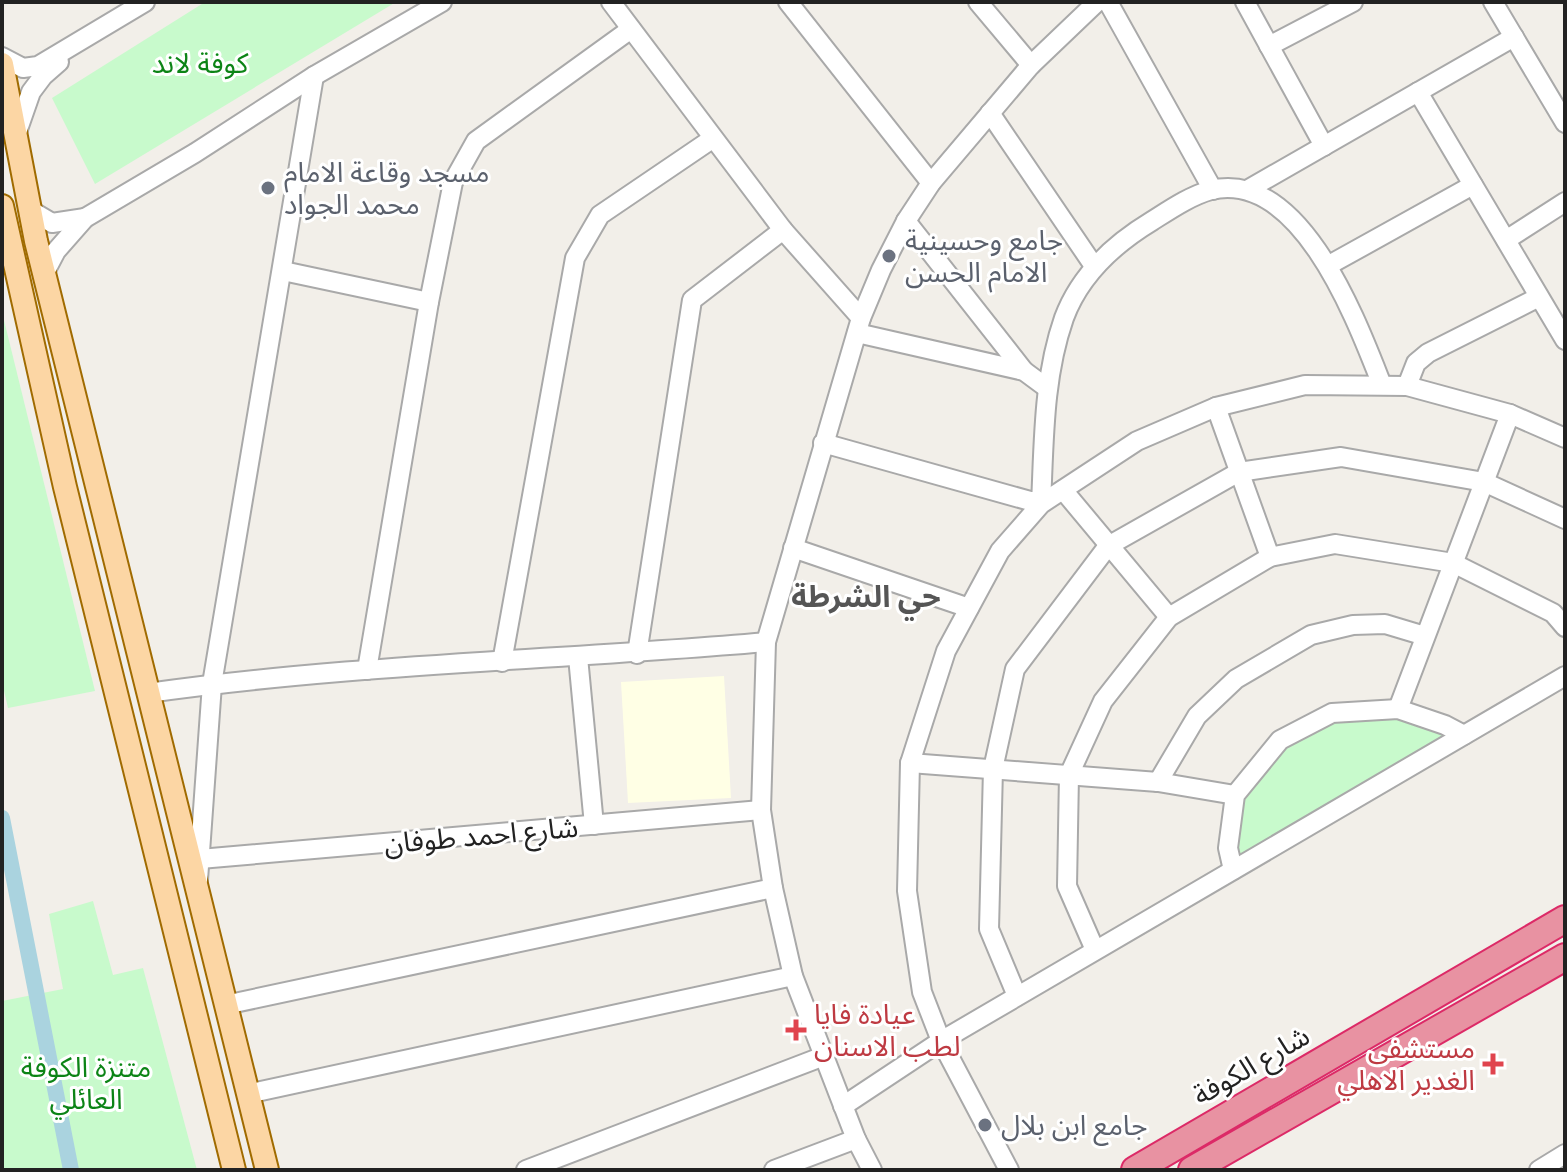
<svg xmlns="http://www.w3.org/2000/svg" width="1567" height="1172" font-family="Roboto,'Noto Sans Arabic',sans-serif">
  <rect width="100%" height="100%" fill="#f2efe9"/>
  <polygon fill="#ffffe5" points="724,676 731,798 628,803 621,682"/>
  <g fill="#c8facc">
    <polygon points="205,2 396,2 95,184 52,98"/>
    <polygon points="2,312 95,691 8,708 2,682"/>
    <polygon points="1399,716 1454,738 1238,864 1236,843 1238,816 1245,794 1288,742 1335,719"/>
    <polygon points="93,901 113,975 143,968 197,1170 2,1170 2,1001 63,989 49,914"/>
  </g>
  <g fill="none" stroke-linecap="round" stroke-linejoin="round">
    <polyline stroke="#aad3df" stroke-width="16" points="2,818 71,1170"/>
    <g stroke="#a9a9a9" stroke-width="22">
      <g id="minor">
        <polyline points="611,2 783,230 861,318"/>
        <polyline points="788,2 931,183"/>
        <polyline points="978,2 1031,65"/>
        <polyline points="1108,2 1213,190"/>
        <polyline points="1245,2 1324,146"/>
        <polyline points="1493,2 1565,123"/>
        <polyline points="1269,46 1353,2"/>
        <polyline points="2,57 23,68 38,66 145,2"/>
        <polyline points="1418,92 1565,340"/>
        <polyline points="990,113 1094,266"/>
        <polyline points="16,135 31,92 43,76 59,62"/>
        <polyline points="1247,190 1514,37"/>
        <polyline points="30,210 52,223 85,218"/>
        <polyline points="906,221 1024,371"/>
        <polyline points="1506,240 1565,202"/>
        <polyline points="1329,265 1473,185"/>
        <polyline points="283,271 429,302"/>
        <polyline points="44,274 56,251 85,218 195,153 314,76 442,2"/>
        <polyline points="857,333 1024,371 1047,388"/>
        <polyline points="1407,386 1416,363 1428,353 1539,297"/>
        <polyline points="1216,407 1270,557"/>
        <path d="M 823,443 L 1041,504 C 1044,442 1043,378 1064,318 C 1080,275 1114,244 1152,221 C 1171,209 1190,196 1211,190 C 1301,169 1357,322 1382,385"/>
        <polyline points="1063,490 1169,617"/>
        <polyline points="793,548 969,608"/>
        <polyline points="637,654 692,300 783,230"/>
        <polyline points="578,657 594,825"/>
        <polyline points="502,662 575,258 600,215 712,139"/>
        <polyline points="367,670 429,302 453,182 476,141 631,29"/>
        <path d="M 148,693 C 353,664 560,660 766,642"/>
        <polyline points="1398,709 1510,414"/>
        <polyline points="910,763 1158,782 1235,795"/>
        <polyline points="1158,782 1197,716 1236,679 1311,635 1353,625 1385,624 1425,636"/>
        <polyline points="200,859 761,810"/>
        <polyline points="1233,870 1228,848 1235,795 1280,740 1332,713 1398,709 1445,725 1464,735"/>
        <polyline points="198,880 212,684 314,76"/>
        <polyline points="1095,950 1067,886 1069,775 1103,701 1169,617 1270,557 1335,544 1453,563 1553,613 1565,627"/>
        <polyline points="1017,996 989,929 993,769 1015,669 1108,546 1239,472 1341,457 1484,482 1565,519"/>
        <polyline points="225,1005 773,888"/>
        <polyline points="247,1094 793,976"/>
        <polyline points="843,1106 941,1041 1565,676"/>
        <polyline points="526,1170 824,1056"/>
        <polyline points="774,1170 856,1139"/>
        <polyline points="872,1170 856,1139 793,976 773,888 761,810 766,642 861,318 881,270 906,221 931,183 1031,65 1097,2"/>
        <polyline points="1009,1170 941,1041 922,992 907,891 910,763 946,651 1000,551 1041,504 1137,441 1216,407 1305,385 1407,386 1510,414 1565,438"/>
        <polyline points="1539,1170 1565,1154"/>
      </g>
    </g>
    <g stroke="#a06b00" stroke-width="26">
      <g id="major">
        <polyline points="2,64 36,241 267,1170"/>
        <polyline points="2,206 65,487 234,1170"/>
      </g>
    </g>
    <g stroke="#dc2a67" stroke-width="30">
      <g id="highway">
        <polyline points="1135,1170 1565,919"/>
        <polyline points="1192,1170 1565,957"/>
      </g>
    </g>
    <use href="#minor" stroke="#fff" stroke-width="18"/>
    <use href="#major" stroke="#fcd6a4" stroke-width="22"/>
    <use href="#highway" stroke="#e892a2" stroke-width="26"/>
  </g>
  <g fill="#6b7280" stroke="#fff" stroke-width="3">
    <circle cx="268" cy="188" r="8"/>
    <circle cx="889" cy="256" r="8"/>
    <circle cx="985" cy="1125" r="8"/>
  </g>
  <g fill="#e0444e" stroke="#fff" stroke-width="3">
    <path d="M792 1018h8v8h8v8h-8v8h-8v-8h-8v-8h8z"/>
    <path d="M1489 1052h8v8h8v8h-8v8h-8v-8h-8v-8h8z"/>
  </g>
  <g text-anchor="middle" stroke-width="6" stroke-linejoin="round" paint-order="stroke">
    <g font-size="28" fill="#0c8416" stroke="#fff">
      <text x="200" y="73">كوفة لاند</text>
      <text x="86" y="1077">متنزة الكوفة<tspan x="86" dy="32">العائلي</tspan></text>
    </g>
    <g font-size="28" fill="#5b616d" stroke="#fff" text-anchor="start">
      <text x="284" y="182">مسجد وقاعة الامام<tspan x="284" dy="32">محمد الجواد</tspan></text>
      <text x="905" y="250">جامع وحسينية<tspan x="905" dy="32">الامام الحسن</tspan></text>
      <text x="1001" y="1135">جامع ابن بلال</text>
    </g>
    <g font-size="28" fill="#222" stroke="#fff">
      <text transform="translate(481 835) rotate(-5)" y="10">شارع احمد طوفان</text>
      <text transform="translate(1251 1065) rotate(-30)" y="10">شارع الكوفة</text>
    </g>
    <g font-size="28" fill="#be3a42" stroke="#fff" text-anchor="start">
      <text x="814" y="1024">عيادة فايا<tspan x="814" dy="32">لطب الاسنان</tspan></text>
      <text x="1475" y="1058" text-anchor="end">مستشفى<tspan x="1475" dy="32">الغدير الاهلي</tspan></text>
    </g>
    <g font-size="30" font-weight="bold" fill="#555" stroke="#fff">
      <text x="866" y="607">حي الشرطة</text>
    </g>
  </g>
  <rect width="1567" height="1172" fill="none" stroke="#222222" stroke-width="8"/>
</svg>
